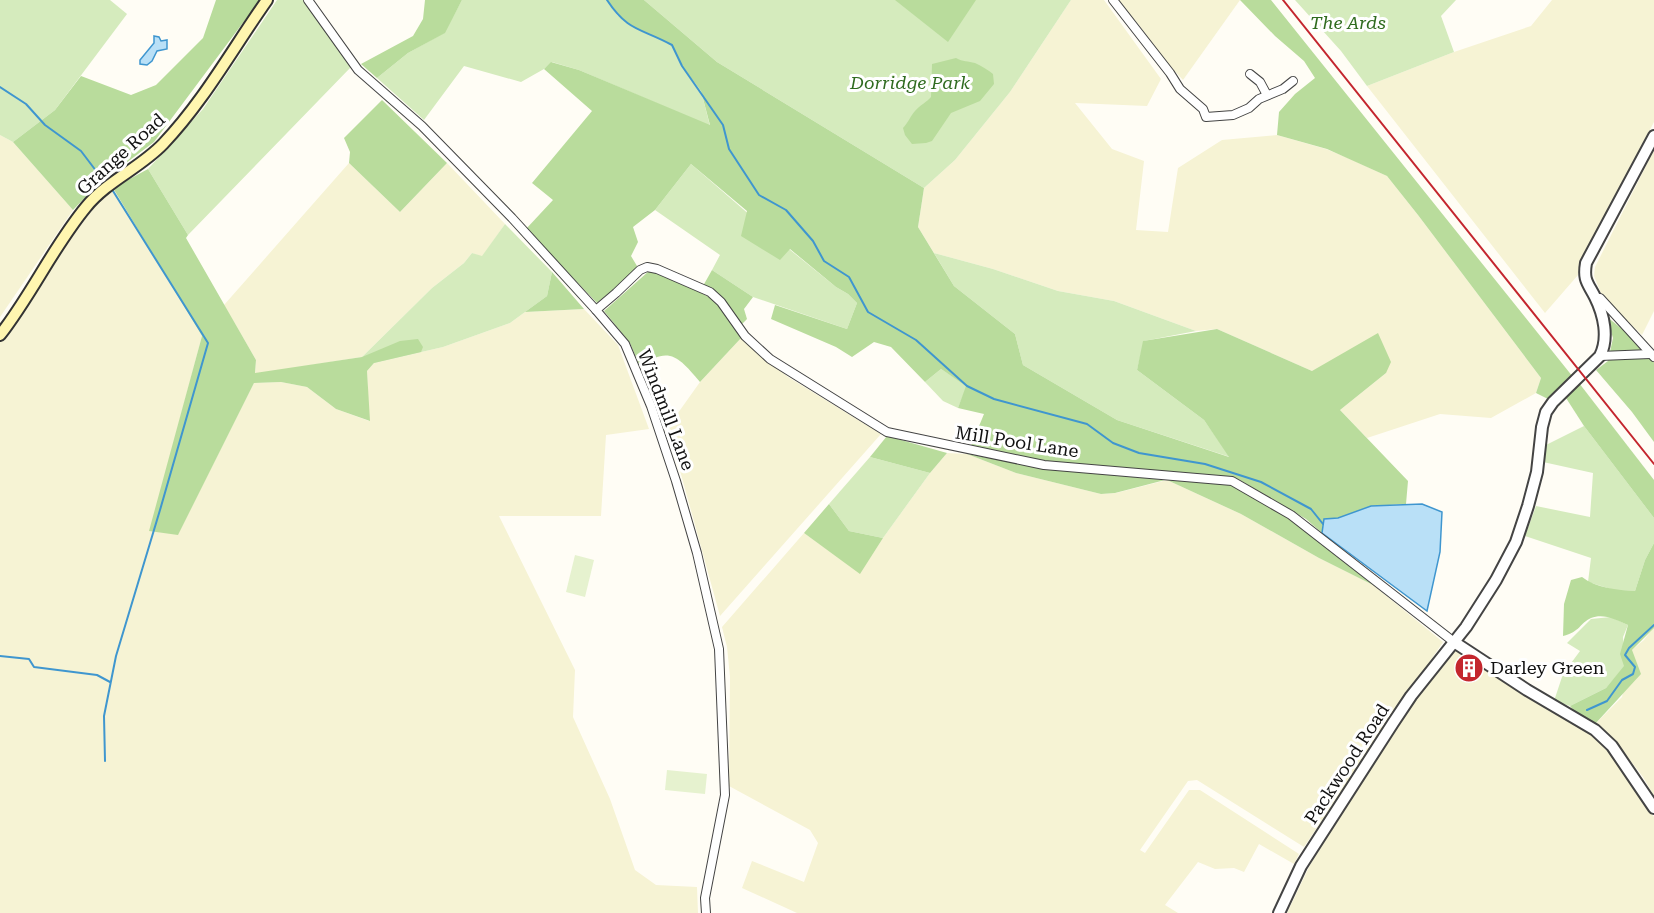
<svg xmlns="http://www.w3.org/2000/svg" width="1654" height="913" font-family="'Roboto Serif',serif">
  <rect width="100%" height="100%" fill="#fffdf5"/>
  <polygon fill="#eee6ef" points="1467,656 1477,662 1465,678 1456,671"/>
  <g fill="#f6f3d4">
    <polygon points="1071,0 1104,0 1161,79 1147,106 1075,103 1112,149 1144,161 1136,230 1168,232 1178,168 1222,140 1277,135 1326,149 1348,158 1387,176 1418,215 1541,378 1536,393 1491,418 1440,414 1367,438 1340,410 1386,373 1312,371 1217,329 1196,331 1114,301 1058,291 993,269 934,253 918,227 924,188 955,160 1010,92"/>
    <polygon points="1117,0 1240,0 1183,80 1167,63 1139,25"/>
    <polygon points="1552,0 1654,0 1654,122 1580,266 1578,275 1545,313 1367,86 1454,52 1531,26"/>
    <polygon points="0,135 13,142 73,210 0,317"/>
    <polygon points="1654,150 1654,311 1642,335 1603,298 1594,276 1595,267"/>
    <polygon points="349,163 400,212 447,163 505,224 482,257 472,253 464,263 432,288 362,357 255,374 256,360 224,305"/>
    <polygon points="113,188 202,336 150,531 178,534 254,383 281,382 307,387 336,409 369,421 367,371 374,363 443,347 510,323 525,312 584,309 618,345 649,429 606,435 601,516 499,516 575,670 573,717 610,799 635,870 656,885 697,887 698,913 0,913 0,341 34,296 68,242 96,205"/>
    <polygon points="742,337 788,377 881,434 720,616 668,427 700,382"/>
    <polygon points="947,453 967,454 1016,473 1101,494 1116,493 1167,480 1241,514 1319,558 1373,585 1443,642 1304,847 1197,780 1188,781 1140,850 1145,853 1189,790 1200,790 1299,854 1294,864 1259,844 1244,872 1234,868 1215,869 1198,862 1165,905 1178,913 797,913 742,888 752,861 804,882 818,843 810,830 729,786 730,677 727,647 722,627 804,533 860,573 883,538 930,473"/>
    <polygon points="1654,627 1654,796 1643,777 1623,751 1595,724 1622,697 1632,650 1644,640"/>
    <polygon points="1456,649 1467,656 1456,671 1465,677 1477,662 1600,739 1654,817 1654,913 1287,913 1310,865 1363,780 1423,687"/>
  </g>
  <g fill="#d5ebbd">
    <polygon points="0,0 110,0 127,14 55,110 13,142 0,135"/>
    <polygon points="277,0 303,0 351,67 188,235 148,169 203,109"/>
    <polygon points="462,0 607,0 617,15 672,45 682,66 701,91 710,126 579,70 552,62 544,69 521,82 464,66 424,120 377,78 408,53 444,33"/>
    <polygon points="644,0 1071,0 1010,92 955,160 924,188 717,62"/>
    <polygon points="1295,0 1456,0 1441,16 1454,52 1367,86 1341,51"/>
    <polygon points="691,164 789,249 836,287 848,294 857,303 847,329 753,297 712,270 720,255 655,210"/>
    <polygon points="505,224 552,272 547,296 510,323 443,347 374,363 362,357 432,288 464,263 472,253 482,256"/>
    <polygon points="934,253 993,269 1058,291 1114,301 1196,331 1144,341 1137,370 1204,420 1230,457 1117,420 1023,365 1015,334 954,286"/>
    <polygon points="941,369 967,386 958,408 943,401 925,382"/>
    <polygon points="1584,426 1654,518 1654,543 1645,560 1635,591 1614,590 1588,582 1591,558 1525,536 1536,506 1590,517 1593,473 1543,462 1544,446"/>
    <polygon points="870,457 930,473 883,538 849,531 829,504"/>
    <polygon points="1611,617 1628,625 1623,637 1625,666 1606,688 1570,706 1554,701 1563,674 1580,651 1567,643 1591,619"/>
  </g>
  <g fill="#b9dc9c">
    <polygon points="216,0 260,0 154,142 98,184 73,210 13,142 55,110 81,76 131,95 156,85 203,38"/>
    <polygon points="425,0 462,0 445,33 408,53 377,78 361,64 413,36 423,19"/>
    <path d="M 607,0 L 644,0 L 717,62 L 924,188 L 918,227 L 954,286 L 1015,334 L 1023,365 L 1117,420 L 1229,457 L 1204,420 L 1137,370 L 1143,341 L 1217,329 L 1312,371 L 1378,333 L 1391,362 L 1386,373 L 1340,410 L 1408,481 L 1406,504 L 1371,506 L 1338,518 L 1324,519 L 1322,533 L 1306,519 L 1238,479 L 1104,466 L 1045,463 L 970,448 L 984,414 L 958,408 L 966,386 L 941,369 L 925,382 L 891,347 L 874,342 L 852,357 L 836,347 L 771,319 L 775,305 L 847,329 L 857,303 L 848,294 L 836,287 L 790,249 L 780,260 L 741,236 L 747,211 L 691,164 L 655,210 L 633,227 L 638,242 L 631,256 L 637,266 L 629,277 L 597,303 L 526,229 L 553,200 L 532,183 L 592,111 L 544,69 L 551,62 L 579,70 L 710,125 L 701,91 L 682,66 L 672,45 C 641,28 628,32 607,0 Z"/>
    <polygon points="895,0 976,0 948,42"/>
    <polygon points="1240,0 1271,0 1573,377 1548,399 1536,393 1541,378 1418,215 1387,176 1327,149 1277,135 1279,112 1295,94 1315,78 1304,61 1275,36"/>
    <path d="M 956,58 C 963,62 968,61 975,63 C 982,66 988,70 993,74 L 994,84 L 980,101 L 951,113 L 932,141 L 926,143 L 912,144 L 905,135 L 903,128 C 908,123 911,115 915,111 C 920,105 927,102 931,97 L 932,64 Z"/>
    <polygon points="382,100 447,163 400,212 349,163 350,152 344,138"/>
    <polygon points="148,169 188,235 186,238 256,360 255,373 362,357 400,341 418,339 423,347 421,352 374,363 367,371 370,421 336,409 307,387 281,382 254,383 178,535 149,531 202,336 113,188"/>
    <polygon points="712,270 753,297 744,309 747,319 741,325 703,286"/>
    <path d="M 649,271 L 666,274 L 718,302 L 742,337 L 700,382 C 679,357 669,345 640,367 L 630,343 L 604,311 Z"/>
    <polygon points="552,272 584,309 525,312 547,296"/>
    <polygon points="1606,316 1638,342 1654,361 1654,442 1632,412 1596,370 1608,361 1613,338"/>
    <polygon points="1579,383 1654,480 1654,518 1584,426 1566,398"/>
    <polygon points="887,436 947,453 930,473 870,457"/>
    <polygon points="967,454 1043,468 1165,480 1115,493 1101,494 1016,473"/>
    <polygon points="1167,480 1231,485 1287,517 1373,585 1319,558 1241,514"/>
    <polygon points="829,504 849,531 883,538 860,574 804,533"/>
    <path d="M 1654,543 L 1654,628 L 1632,650 L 1641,674 L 1595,724 L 1575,712 L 1570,706 L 1606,688 L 1624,666 L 1620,654 L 1628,625 C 1616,620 1604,613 1591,618 C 1580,623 1580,632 1563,636 L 1564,604 L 1571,580 L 1582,577 C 1596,588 1617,590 1635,591 L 1645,560 Z"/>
  </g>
  <g fill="#e6f2cf">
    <polygon points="575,555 594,560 585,597 566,592"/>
    <polygon points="667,770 707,774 705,794 665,790"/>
  </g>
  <g fill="#b9e0f7" stroke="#3f96cf" stroke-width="1.5">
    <polygon points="154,36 159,37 161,41 167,40 167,49 157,51 152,61 147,65 140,64 140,60 154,43"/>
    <polygon points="1422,504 1442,512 1440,552 1427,611 1322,533 1324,519 1338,518 1371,506"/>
  </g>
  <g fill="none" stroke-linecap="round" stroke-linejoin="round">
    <g stroke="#3f96cf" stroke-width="2">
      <path d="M 607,0 C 628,32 641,28 672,45 L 682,66 L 723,125 L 729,149 L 759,195 L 786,210 L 813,241 L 824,261 L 849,277 L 868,312 L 916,340 L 967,386 L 994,399 L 1087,424 L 1113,443 L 1139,453 L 1205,464 L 1261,482 L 1311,509 L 1323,524"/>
      <polyline points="0,87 26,104 45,125 81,151 103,180"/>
      <polyline points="0,656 29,659 34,667 97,675 110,682"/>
      <polyline points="1587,710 1607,701 1622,680 1633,674 1635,667 1625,655 1629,648 1654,625"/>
      <polyline points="105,761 104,716 116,656 160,510 208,343 113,191"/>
    </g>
    <g stroke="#444" stroke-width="10">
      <g id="minor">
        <polyline points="308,0 358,70 422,126 512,218 596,310 625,344 651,406 676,481 697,553 719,649 725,795 705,898 706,913"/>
        <polyline points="1113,0 1170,73 1180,89 1203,109 1206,117 1233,115 1249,108 1259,99 1283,89 1293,81"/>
        <polyline points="1250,74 1260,82 1267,95"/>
        <polyline points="1597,298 1600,298 1654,357"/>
        <polyline points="596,310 616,293 640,270 647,267 657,269 710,292 721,302 745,336 770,359 887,432 1044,465 1232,481 1291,515 1454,642"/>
        <polyline points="1600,356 1650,354"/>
      </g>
    </g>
    <g stroke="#444" stroke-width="14">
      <g id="tertiary">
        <polyline points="1454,642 1527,690 1595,730 1612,746 1654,808"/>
        <path d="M 1279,913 L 1301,866 L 1393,723 L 1411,696 L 1466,627 L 1496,580 L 1516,542 L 1528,506 L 1537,472 L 1542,427 L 1546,412 L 1553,402 L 1600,356 C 1609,338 1604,315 1595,297 C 1588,283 1583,281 1586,263 L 1654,136"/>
      </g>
    </g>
    <g stroke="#333" stroke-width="14">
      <path id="secondary" d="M 0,335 C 32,294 53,247 86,207 C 107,181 140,168 163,144 C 204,101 233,48 267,0"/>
    </g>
    <use href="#minor" stroke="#fff" stroke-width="8"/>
    <use href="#tertiary" stroke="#fff" stroke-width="10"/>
    <use href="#secondary" stroke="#fff6b0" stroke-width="10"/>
    <polyline stroke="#c4262e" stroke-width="2" points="1283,0 1654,464"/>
  </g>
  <defs>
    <g id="building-disc" transform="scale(1.5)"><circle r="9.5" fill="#c4262e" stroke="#fff"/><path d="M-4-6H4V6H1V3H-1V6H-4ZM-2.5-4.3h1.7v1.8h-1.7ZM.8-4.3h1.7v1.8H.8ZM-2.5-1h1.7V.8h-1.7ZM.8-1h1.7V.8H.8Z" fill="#fff"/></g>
  </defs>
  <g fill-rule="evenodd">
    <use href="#building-disc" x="1469" y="668"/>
  </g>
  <g text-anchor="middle" stroke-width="6" stroke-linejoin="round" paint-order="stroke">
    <g font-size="18" font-style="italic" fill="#2f6b1f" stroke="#fff">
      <text x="1348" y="29">The Ards</text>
      <text x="910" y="89">Dorridge Park</text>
    </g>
    <g font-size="18" fill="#111" stroke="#fff">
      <text transform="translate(121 154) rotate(-42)" y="6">Grange Road</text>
      <text transform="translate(666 410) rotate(69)" y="6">Windmill Lane</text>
      <text transform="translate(1017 442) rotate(9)" y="6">Mill Pool Lane</text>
      <text transform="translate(1347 764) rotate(-57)" y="6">Packwood Road</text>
    </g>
    <g font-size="18" fill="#111" stroke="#fff" text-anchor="start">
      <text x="1490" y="674">Darley Green</text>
    </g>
  </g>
</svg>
